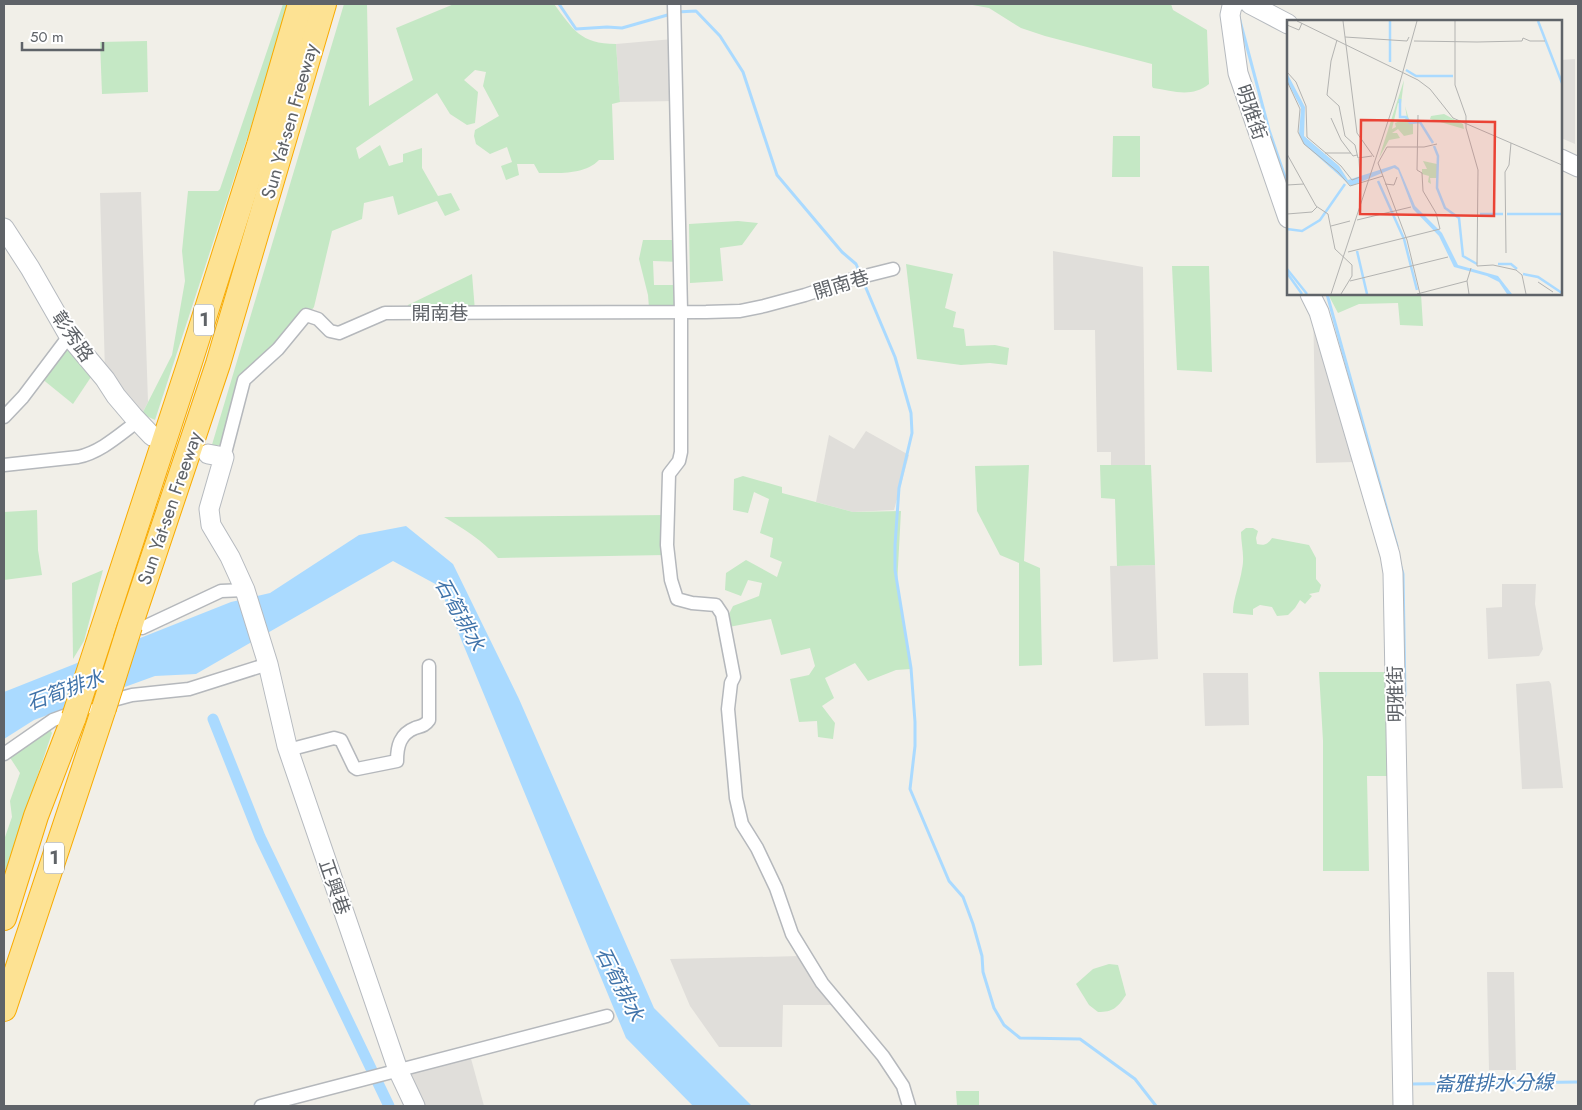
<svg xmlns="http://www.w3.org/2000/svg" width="1582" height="1110" font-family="Jost,'Noto Sans TC',sans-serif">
  <rect width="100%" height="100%" fill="#f1efe8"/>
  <g fill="#e0deda">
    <polygon points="673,39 675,101 620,102 616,44"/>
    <polygon points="1575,59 1575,144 1561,138 1561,60"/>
    <polygon points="141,192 148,402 142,414 105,372 100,193"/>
    <polygon points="1053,251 1143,267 1145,465 1111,466 1111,452 1097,452 1095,330 1054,330"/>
    <polygon points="1313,303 1354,462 1316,463"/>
    <polygon points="866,431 909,455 894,510 853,512 816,502 829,435 854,449"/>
    <polygon points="1155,565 1158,659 1113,662 1110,566"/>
    <polygon points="1502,584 1536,584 1535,604 1543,649 1539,656 1488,659 1486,608 1502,607"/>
    <polygon points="1203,673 1248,673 1249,725 1205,726"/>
    <polygon points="1549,681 1551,684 1563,788 1522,789 1516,684"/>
    <polygon points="800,956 831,1005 783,1005 782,1047 719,1047 690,1006 670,959"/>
    <polygon points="1487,972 1514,972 1516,1070 1489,1070"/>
    <polygon points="470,1055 484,1106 423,1106 408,1073"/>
  </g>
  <g fill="#c5e8c5">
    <polygon points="283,4 291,4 155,420 142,414 172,355 185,281 182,251 188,191 218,191 220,189"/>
    <path d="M 344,4 L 367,4 L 369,106 L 413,80 L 396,28 L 454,4 L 554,4 C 573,29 580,44 616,44 L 620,102 L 612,104 L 614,160 L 599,160 C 585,175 558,173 539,173 L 534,164 L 517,164 L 519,175 L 506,180 L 501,166 L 512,162 L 507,147 L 490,154 L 476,144 L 474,136 L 475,130 L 499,116 L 483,86 L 486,72 L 475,70 L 464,80 L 478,92 L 475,123 L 467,125 L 450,114 L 437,93 L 356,148 L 359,159 L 380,145 L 389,166 L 403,162 L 403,154 L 422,148 L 422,168 L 438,196 L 451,193 L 460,210 L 445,216 L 437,201 L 398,215 L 393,196 L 364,203 L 362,219 L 332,231 L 314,307 L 291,337 L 243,381 L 225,443 L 211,448 Z"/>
    <path d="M 967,4 L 1171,4 L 1173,10 L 1207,30 L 1209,84 C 1192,98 1173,91 1153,88 L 1152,86 L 1152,64 L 1045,36 L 1021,28 L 989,8 Z"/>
    <polygon points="147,41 148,92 102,94 100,42"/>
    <polygon points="1113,136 1140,136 1140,177 1112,177"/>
    <polygon points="738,221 758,223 742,245 720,248 723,281 690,283 689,224"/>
    <polygon points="643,240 680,240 680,262 653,261 654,285 673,285 673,270 680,270 676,307 649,308 648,295 639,259"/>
    <polygon points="906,264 953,274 945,308 956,312 953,327 964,329 966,346 995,345 1009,348 1007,365 990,363 961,365 917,359"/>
    <polygon points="1172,266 1209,266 1212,372 1177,370"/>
    <polygon points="472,274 475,311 406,310 408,305"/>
    <polygon points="1333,294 1421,294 1423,326 1400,325 1398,303 1359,304 1338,313 1329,296"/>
    <polygon points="66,345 93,374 73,404 41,378"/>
    <polygon points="1029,465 1024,561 1040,568 1042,665 1019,666 1019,563 1000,555 977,511 975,466"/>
    <polygon points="1100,465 1151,465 1155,565 1117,566 1115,499 1101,498"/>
    <polygon points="743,476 782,487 782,493 853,512 901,511 897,585 911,669 896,670 868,681 855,663 825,678 834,698 822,706 835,723 833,739 818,737 817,721 799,722 790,679 809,675 815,666 810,648 781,655 771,619 729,627 729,614 733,606 759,596 762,583 748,580 741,596 725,590 726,573 746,560 777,577 782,562 770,557 773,538 760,533 769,499 754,492 748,513 733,510 734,479"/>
    <polygon points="37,510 38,550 42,575 4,580 4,512"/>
    <path d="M 667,515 L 666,555 L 498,558 C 482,540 464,529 444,517 Z"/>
    <path d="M 1246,528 L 1253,528 L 1258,531 L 1256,538 L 1257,544 C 1265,546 1268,544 1272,538 L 1309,545 L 1316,558 L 1316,579 L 1321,585 L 1319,592 L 1309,594 L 1312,596 L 1305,604 L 1300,600 L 1295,608 L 1288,615 L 1277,616 L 1272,607 L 1260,605 L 1253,609 L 1253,615 L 1233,613 C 1233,598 1240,584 1242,569 C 1245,556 1241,545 1241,532 Z"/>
    <polygon points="103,570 84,641 73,659 72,583"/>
    <polygon points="1319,672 1394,672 1396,776 1367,776 1369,871 1323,871 1323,741"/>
    <polygon points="49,727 52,733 4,875 4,840 12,817 10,801 20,773 9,756"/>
    <path d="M 1109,964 L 1118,965 L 1126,995 C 1117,1008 1113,1012 1098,1012 L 1089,1005 L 1076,984 L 1093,969 Z"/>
    <polygon points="956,1091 979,1091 979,1106 957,1106"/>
  </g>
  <polygon fill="#aadaff" points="406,526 453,564 519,699 654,1008 752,1106 693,1106 626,1038 439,586 393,561 196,674 155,676 34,720 4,739 4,692 231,602 270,593 359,535"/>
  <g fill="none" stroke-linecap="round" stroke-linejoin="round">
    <g stroke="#aadaff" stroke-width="3">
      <polyline points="559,4 576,29 607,27 622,28 671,14"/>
      <polyline points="677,12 696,11 720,36 743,72 777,175 842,252 856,264 860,273"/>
      <polyline points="1239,17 1269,130 1288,186"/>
      <polyline points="863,281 895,357 911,413 912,433 899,488 895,545 895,570 911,668 915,722 915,746 910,789 949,881 963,897 973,924 982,956 983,972 994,1008 1004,1025 1020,1038 1080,1039 1135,1079 1156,1106"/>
      <polyline points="1327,294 1397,546"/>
      <polyline points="1401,567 1403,574 1405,695"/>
      <polyline points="1411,1084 1578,1082"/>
    </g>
    <polyline stroke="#aadaff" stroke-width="11" points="213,719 260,837 389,1106"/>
    <g stroke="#b5b8bc" stroke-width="15">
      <g id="street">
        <polyline points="674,4 681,311 681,452 679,461 669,474 667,545 671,580 677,599 692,603 716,605 722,614 734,677 731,683 728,709 736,798 742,824 757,848 776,888 792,934 822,983 883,1056 903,1086 909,1106"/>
        <polyline points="4,417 23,397 69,336"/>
        <polyline points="224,457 244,380 278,349 306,315 318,319 330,331 339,333 385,313 706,312 740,311 764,306 805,295 853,279 893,269"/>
        <path d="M 4,465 L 78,457 C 101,452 119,435 138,421"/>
        <polyline points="142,628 221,591 245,590"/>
        <path d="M 288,750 L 334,738 L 341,740 L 354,767 L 357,769 L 397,761 C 397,746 400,734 415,728 C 421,726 425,726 429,720 L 429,666"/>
        <polyline points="4,754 53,720 91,706 132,695 189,689 268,664"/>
        <polyline points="261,1106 607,1016"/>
      </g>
    </g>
    <g stroke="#b6babf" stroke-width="21">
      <g id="secondary">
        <polyline points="1234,4 1232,6 1230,15 1238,73 1288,218"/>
        <polyline points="1250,4 1288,24"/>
        <polyline points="1561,159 1578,167"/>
        <polyline points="4,228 30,268 69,336 105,379 116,396 133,416 152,436"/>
        <polyline points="1310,294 1319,312 1390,555 1393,573 1403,1106"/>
        <polyline points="208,454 224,457 209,509 211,525 230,557 245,590 268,664 287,746 398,1070 415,1106"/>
      </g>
    </g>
    <g stroke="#f9ab00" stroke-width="26">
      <g id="highway">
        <polyline points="130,626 218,364 324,4"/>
        <polyline points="101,634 190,362 259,145 300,4"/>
        <polyline points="4,918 36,816 74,717"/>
        <polyline points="4,1009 104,708"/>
      </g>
    </g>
    <use href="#street" stroke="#fff" stroke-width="12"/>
    <use href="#secondary" stroke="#fff" stroke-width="19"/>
    <use href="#highway" stroke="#fde293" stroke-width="24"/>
    <g stroke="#f9ab00" stroke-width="26" stroke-linecap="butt">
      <g id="highway-bridge">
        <polyline points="104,708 130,626"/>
        <polyline points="74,717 101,634"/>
      </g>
    </g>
    <use href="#highway-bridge" stroke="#fde293" stroke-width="24"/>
  </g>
  <g text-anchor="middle" stroke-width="4" stroke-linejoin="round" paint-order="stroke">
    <g fill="#fff" stroke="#8f9295" stroke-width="1">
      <rect x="194" y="304.5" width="20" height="31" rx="4"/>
      <rect x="44" y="842.5" width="20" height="31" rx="4"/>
    </g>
    <g font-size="18" font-weight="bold" fill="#5f6368">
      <text x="204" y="326">1</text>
      <text x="54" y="864">1</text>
    </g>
    <g font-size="19" fill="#5f6368" stroke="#fff">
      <text transform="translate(1252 112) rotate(71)" y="7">明雅街</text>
      <text transform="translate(289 121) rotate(-74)" y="7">Sun Yat-sen Freeway</text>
      <text transform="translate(841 284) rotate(-17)" y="7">開南巷</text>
      <text x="440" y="320">開南巷</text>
      <text transform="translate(73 336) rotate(55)" y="7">彰秀路</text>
      <text transform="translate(169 508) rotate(-71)" y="7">Sun Yat-sen Freeway</text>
      <text transform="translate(1395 694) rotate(-91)" y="7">明雅街</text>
      <text transform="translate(335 887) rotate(71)" y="7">正興巷</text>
    </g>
    <g font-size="20" font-style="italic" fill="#4174aa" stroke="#fff">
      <text transform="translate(460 614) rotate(61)" y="7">石筍排水</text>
      <text transform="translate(65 690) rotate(-20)" y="7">石筍排水</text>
      <text transform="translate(620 984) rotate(63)" y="7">石筍排水</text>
      <text transform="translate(1494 1083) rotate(-1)" y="7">崙雅排水分線</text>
    </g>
  </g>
  <g transform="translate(1287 20)">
    <rect width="275" height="275" fill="#f1efe8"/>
    <path d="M 117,60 L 114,84 L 111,83 L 105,109 L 109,107 L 108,103 L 120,98 L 118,86 L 123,103 L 126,104 L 126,114 L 117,116 L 111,109 L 105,113 L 110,113 L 113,118 L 102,120 L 92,138 ZM 157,94 L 176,104 L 177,109 L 143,99 L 144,96 ZM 136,141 L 150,144 L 151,158 L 143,158 L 144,164 L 141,162 L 142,156 L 135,154 L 135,149 L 140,149 Z" fill="#c5e8c5"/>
    <path d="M 0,53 L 18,87 L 17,116 L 52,146 L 61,160 L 108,145 L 112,148 L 128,186 L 155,213 L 171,245 L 211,256 L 225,274 L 220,274 L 212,262 L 200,256 L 167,247 L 152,216 L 126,189 L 111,150 L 107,148 L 64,166 L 17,124 L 12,114 L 14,88 L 0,61 Z" fill="#aadaff"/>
    <path fill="none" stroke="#aadaff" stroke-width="2.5" d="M 103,1 L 103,42M 251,1 L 275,63M 119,50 L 129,56 L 166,56M 113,79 L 113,97 L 119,97 L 123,103 L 133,102 L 146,123M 147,126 L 151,136 L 150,168 L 158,188 L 172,198 L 176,236 L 190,244M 91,161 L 117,219 L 130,270M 193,194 L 216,194M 220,194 L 275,194M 0,209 L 15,211 L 33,200 L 58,164M 70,231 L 80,274M 211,244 L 224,244 L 230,249M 0,249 L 20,274M 0,253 L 15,274M 236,254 L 251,257 L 275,273"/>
    <path fill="none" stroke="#b3b3b1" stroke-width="1" d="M 10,1 L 131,60 L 143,69 L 166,98 L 275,145M 56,1 L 70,113 L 87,137M 168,1 L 168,65 L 179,96 L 179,108 L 191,150 L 190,246M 0,5 L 12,10 L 15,3M 58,17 L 120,21 L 122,17M 50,20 L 44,41 L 40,75 L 52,86 L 58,116 L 68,125 L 71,138 L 85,136M 127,21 L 190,22 L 235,21 L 236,18 L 243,21 L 258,21M 0,52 L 9,62 L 19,86 L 20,117 L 54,146 L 65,160 L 73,157 L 72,139M 0,61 L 13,89 L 11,112 L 17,124 L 51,152 L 63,166 L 96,156M 44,98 L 54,120 L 66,136 L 70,135M 38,133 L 64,133M 0,134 L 29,186 L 41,194 L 48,229 L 65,245 L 65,256 L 54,274M 98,164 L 107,165 L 110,157M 0,165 L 17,164M 0,194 L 25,192 L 30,187M 70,200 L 124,187M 44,206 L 63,201M 61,232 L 153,209 L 149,193 L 136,171 L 135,153 L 130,150 L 131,95M 219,233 L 218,152 L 222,145 L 224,123M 190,246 L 206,245 L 229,250 L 235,255 L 239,274M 63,261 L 161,237M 251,262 L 266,272M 44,274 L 108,80 L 130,1M 130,274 L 180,261M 133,274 L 120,220 L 91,143 L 100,127 L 137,127 L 150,124M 182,274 L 180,261 L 184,248"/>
    <path fill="#ea4335" fill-opacity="0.15" stroke="#ea4335" stroke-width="2.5" d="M 74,100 L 208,102 L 207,196 L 73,194 Z"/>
    <rect width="275" height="275" fill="none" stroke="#5f6368" stroke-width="2.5"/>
  </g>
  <rect width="1582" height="1110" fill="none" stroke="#5f6368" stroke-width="10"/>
  <path d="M22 42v8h81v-8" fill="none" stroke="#5f6368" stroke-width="2.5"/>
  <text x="30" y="42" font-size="15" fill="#5f6368" stroke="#ffffff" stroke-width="4" paint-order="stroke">50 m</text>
</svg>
